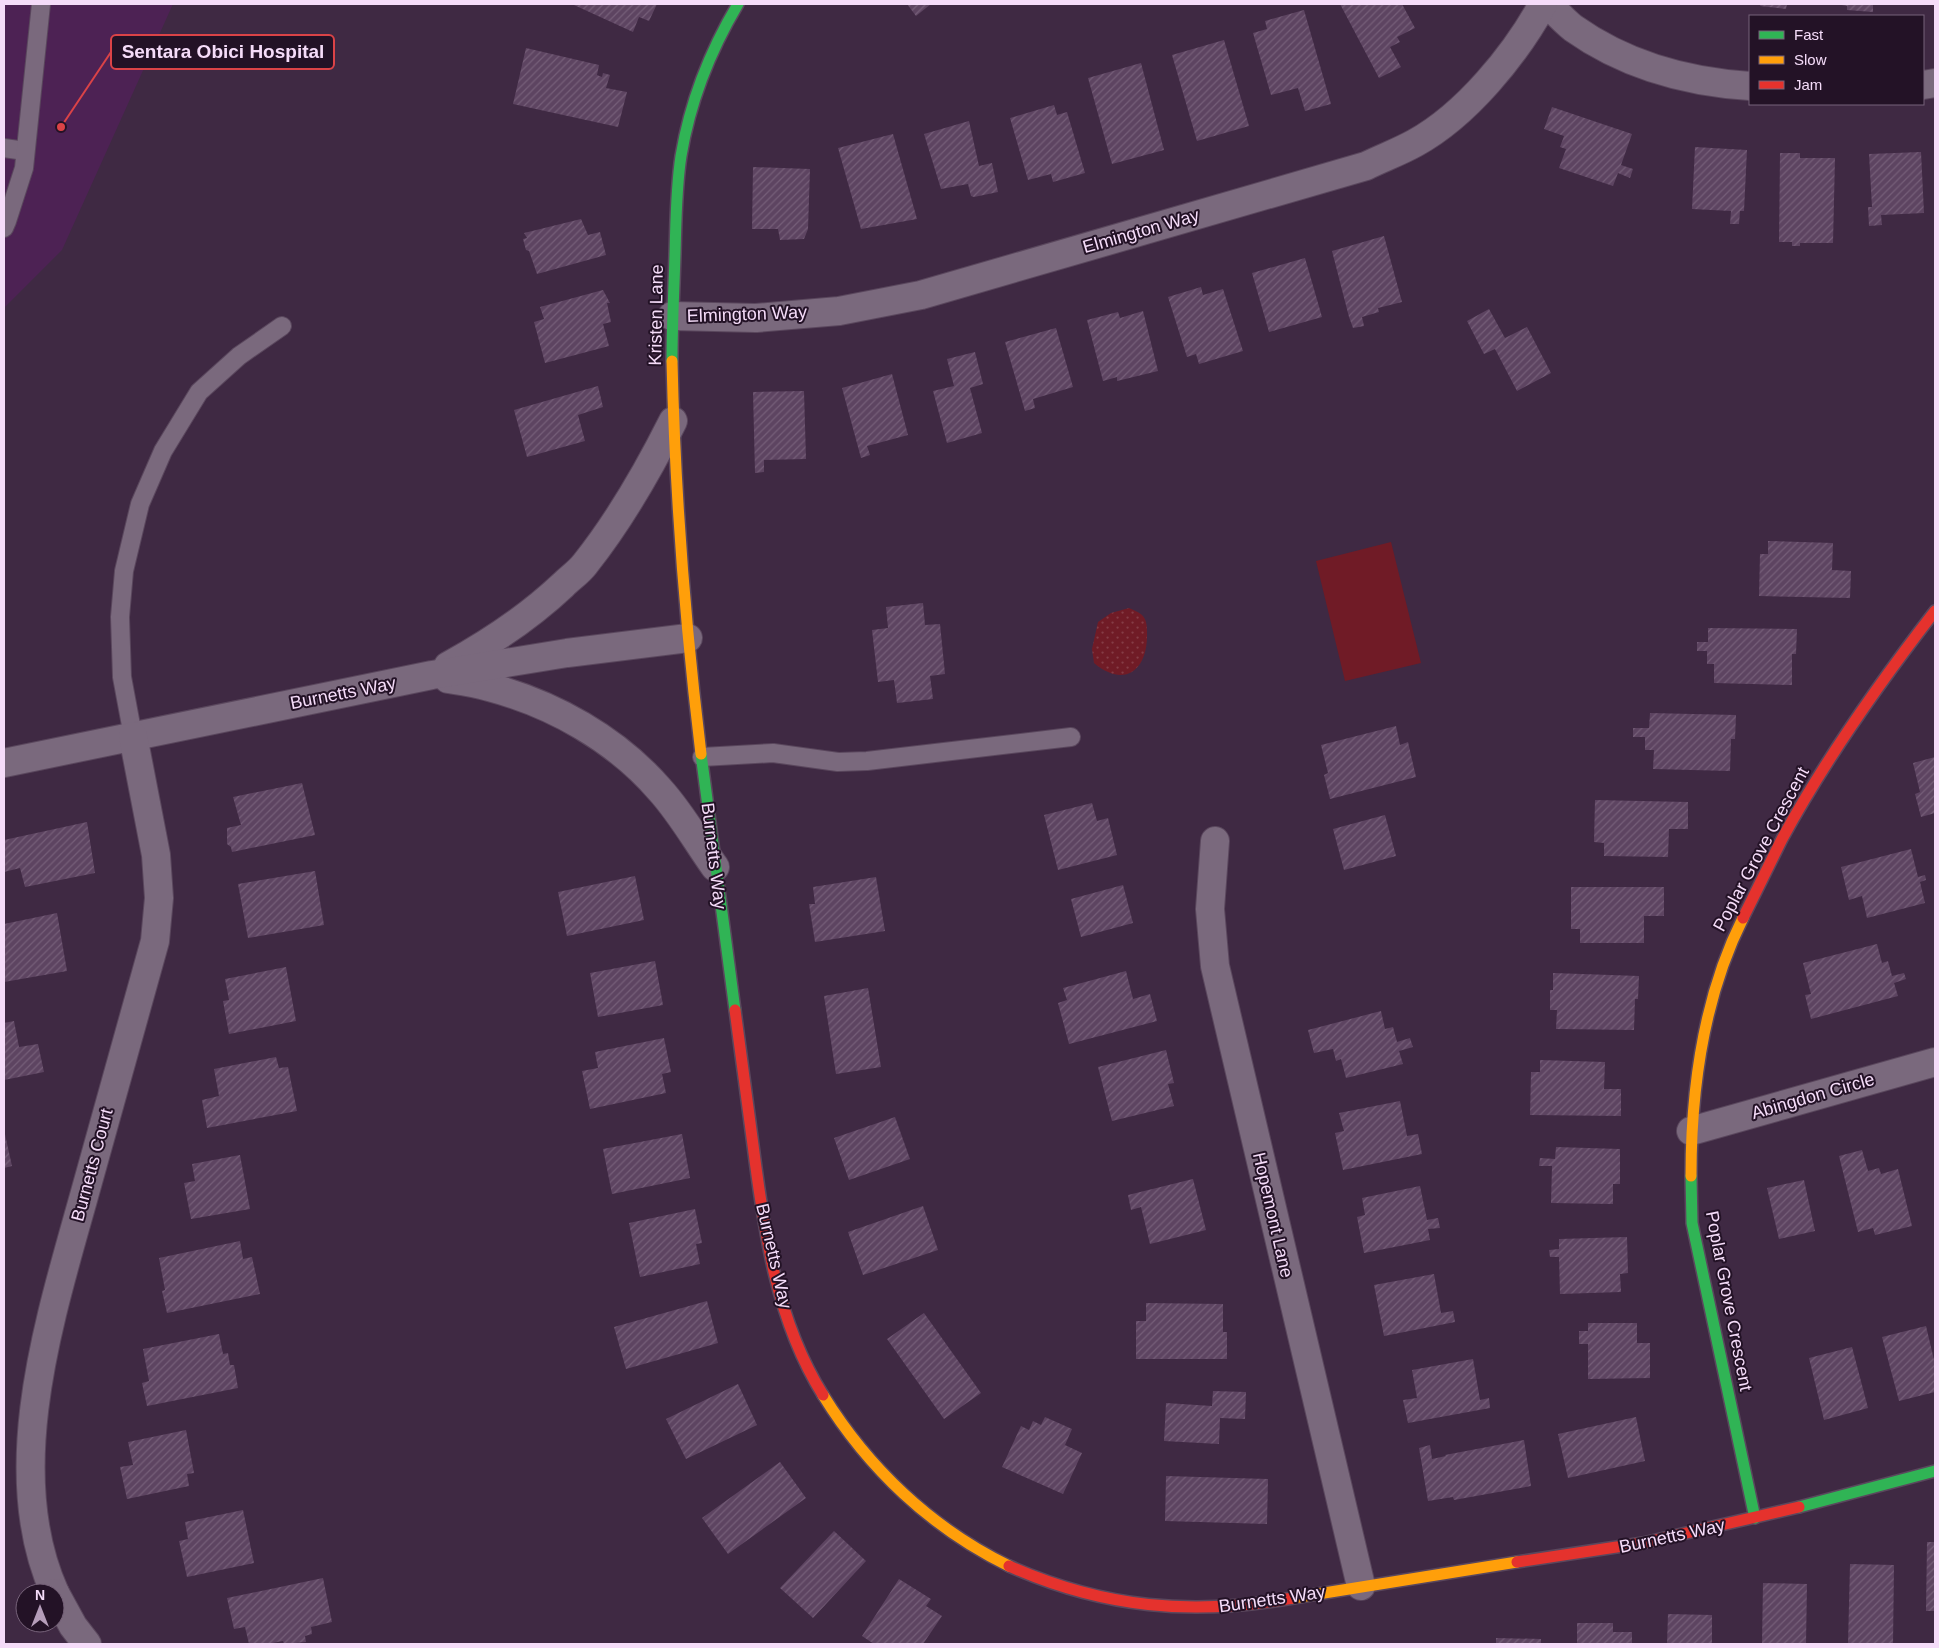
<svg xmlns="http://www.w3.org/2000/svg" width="1939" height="1648" font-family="Helvetica,sans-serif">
  <defs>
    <pattern id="grass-dots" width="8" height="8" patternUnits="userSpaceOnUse" patternTransform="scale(1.25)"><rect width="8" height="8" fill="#701b26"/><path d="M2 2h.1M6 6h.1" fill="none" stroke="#853c46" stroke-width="1.8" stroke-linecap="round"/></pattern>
    <pattern id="building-hatch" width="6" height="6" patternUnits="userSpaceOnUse" patternTransform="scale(1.25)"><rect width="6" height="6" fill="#5d4461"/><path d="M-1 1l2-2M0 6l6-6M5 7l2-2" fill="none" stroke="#755e78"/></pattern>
  </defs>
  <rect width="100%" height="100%" fill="#3f2943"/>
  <polygon fill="#4d2254" points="4,4 173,4 62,250 4,308"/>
  <path fill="url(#grass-dots)" d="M 1129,608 C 1133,610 1139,612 1142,615 C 1147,620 1147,627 1147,633 C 1148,670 1125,689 1094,663 L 1092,649 L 1098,622 L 1111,613 Z"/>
  <polygon fill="#701b26" points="1391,542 1421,663 1345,681 1316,561"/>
  <g fill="url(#building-hatch)">
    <polygon points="574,4 657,4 649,21 639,17 633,32 574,5"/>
    <polygon points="907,4 931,4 916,16"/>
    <polygon points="1340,4 1402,4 1415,28 1397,37 1400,42 1390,47 1401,67 1379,78"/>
    <polygon points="1761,4 1787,4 1786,9 1760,6"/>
    <polygon points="1836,4 1873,4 1873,12 1847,10 1847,6"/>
    <polygon points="1304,10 1331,104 1305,111 1298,88 1271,95 1253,33 1267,29 1265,21"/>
    <polygon points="1224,40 1249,126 1197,141 1172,55"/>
    <polygon points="526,48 599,65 597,75 602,77 603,73 610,75 606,88 627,92 618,127 513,104"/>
    <polygon points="1141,63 1164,150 1112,164 1088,78"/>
    <polygon points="1054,105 1057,115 1067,112 1085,173 1053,182 1051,174 1028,180 1010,118"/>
    <polygon points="1552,107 1632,134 1621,165 1633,169 1630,178 1618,173 1613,186 1559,168 1566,149 1560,147 1564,136 1544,129"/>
    <polygon points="969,121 979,166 992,163 998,192 974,197 971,196 968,184 941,189 924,134"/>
    <polygon points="893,134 917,219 861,229 838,148"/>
    <polygon points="1695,147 1747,150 1744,211 1740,211 1739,224 1730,224 1731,211 1692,209"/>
    <polygon points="1921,152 1924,213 1881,215 1882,225 1869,226 1868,207 1872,207 1869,154"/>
    <polygon points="1780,153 1800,153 1800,158 1835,158 1833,243 1800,243 1800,246 1792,246 1792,242 1779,242"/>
    <polygon points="753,167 810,169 808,229 804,239 780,240 778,229 752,229"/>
    <polygon points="581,219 588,235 600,232 606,255 537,274 529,251 526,250 523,239 527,238 524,233"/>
    <polygon points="1384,236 1402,302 1378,308 1379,312 1362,317 1364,326 1353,328 1349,317 1332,251"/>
    <polygon points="1305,258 1322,317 1269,332 1252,273"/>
    <polygon points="1201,287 1203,295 1223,289 1243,351 1199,364 1196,354 1187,357 1168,297"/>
    <polygon points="603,290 610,303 607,303 611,322 603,324 609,346 545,363 534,322 544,319 540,307"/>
    <polygon points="1489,309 1505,338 1527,327 1551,373 1517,391 1495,349 1484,354 1467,321"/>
    <polygon points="1143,311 1158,371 1117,381 1117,377 1103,381 1087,320 1118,312 1120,318"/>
    <polygon points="1056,328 1073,387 1033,399 1035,408 1025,411 1005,342"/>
    <polygon points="975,352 983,384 970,388 982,433 947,443 933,391 954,386 947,359"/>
    <polygon points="892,374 908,435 867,446 870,455 861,458 842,388"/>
    <polygon points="598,386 603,407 578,415 585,441 527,457 514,410"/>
    <polygon points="804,391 806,459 764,460 764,472 755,473 753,392"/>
    <polygon points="1768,541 1833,543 1832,570 1851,571 1850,598 1759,596 1760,554 1768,554"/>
    <polygon points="923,603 925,625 940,624 945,674 930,676 933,699 897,703 894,680 878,682 872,630 888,628 886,607"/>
    <polygon points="1708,628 1797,629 1796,654 1792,654 1792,685 1714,683 1714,664 1707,664 1707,651 1697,651 1697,642 1708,642"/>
    <polygon points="1650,713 1736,715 1735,739 1731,739 1730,771 1653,769 1654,750 1645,750 1645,737 1633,737 1633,728 1649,728"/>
    <polygon points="1396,726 1400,745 1408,742 1416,777 1330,799 1324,775 1328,773 1321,745"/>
    <polygon points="1935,757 1935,813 1921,817 1915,794 1920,792 1913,763"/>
    <polygon points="302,783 315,835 232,852 231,847 227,844 227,828 241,825 233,797"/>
    <polygon points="1595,800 1688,802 1688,829 1669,829 1668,857 1604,856 1604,843 1594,842"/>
    <polygon points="1092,803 1097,821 1108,818 1117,855 1058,870 1044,815"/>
    <polygon points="1385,815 1396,856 1344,870 1333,829"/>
    <polygon points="87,822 95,873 25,887 20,868 4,872 4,840"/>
    <polygon points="1911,849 1918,877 1925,875 1926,880 1920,882 1925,903 1867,918 1862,896 1849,900 1841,867"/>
    <polygon points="315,871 324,925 248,938 238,884"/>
    <polygon points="635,876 644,920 567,936 558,892"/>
    <polygon points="876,877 885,931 815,942 809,904 815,904 813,887"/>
    <polygon points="1123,885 1133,923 1081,937 1071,899"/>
    <polygon points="1571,887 1664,887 1664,916 1644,916 1644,943 1580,943 1580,929 1571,929"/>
    <polygon points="57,913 67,971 4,982 4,924"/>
    <polygon points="1877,944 1882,963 1888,961 1892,976 1904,973 1906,979 1894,983 1898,996 1811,1019 1805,995 1811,994 1803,963"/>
    <polygon points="655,961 663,1005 598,1017 590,973"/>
    <polygon points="286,967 296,1021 229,1034 223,1001 229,1000 225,979"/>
    <polygon points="1126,971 1133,999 1150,994 1157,1021 1069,1044 1058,1003 1067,1000 1063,988"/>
    <polygon points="1553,973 1639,976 1638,999 1635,999 1634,1030 1556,1029 1557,1010 1550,1010 1550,990 1553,990"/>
    <polygon points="868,988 881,1067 836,1074 824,996"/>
    <polygon points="1381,1011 1385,1029 1393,1027 1397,1042 1410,1038 1413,1047 1399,1051 1403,1064 1346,1078 1341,1059 1336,1061 1333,1049 1314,1053 1308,1030"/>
    <polygon points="14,1021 19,1047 38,1044 44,1072 4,1080 4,1023"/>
    <polygon points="664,1038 671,1072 662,1074 666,1093 590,1109 582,1071 598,1068 595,1052"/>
    <polygon points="1166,1050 1174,1083 1168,1084 1174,1106 1112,1121 1098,1067"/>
    <polygon points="276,1057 279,1068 288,1067 297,1111 207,1128 202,1100 219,1096 214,1069"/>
    <polygon points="1540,1060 1605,1062 1604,1089 1621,1089 1621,1116 1530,1115 1531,1072 1540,1072"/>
    <polygon points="1400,1101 1407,1136 1418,1134 1422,1154 1343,1170 1335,1133 1344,1131 1339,1113"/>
    <polygon points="895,1117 910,1159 849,1180 834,1138"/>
    <polygon points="4,1130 12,1166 4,1168"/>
    <polygon points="682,1134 690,1178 612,1194 603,1149"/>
    <polygon points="1556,1147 1620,1149 1620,1184 1613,1184 1613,1204 1551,1203 1552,1166 1539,1166 1540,1158 1555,1159"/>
    <polygon points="1862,1150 1868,1171 1879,1168 1881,1174 1898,1169 1912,1226 1875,1235 1873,1228 1858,1232 1839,1156"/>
    <polygon points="240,1155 250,1209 191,1219 184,1183 195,1181 192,1164"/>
    <polygon points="1193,1179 1206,1230 1150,1244 1141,1207 1131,1210 1128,1195"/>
    <polygon points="1804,1180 1815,1231 1779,1239 1767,1188"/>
    <polygon points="1420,1186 1427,1220 1438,1218 1440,1228 1428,1229 1430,1240 1364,1253 1357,1217 1365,1215 1362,1198"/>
    <polygon points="923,1206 938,1250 863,1275 848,1232"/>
    <polygon points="695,1209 702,1243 696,1244 700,1264 640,1277 629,1223"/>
    <polygon points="1627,1237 1628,1273 1620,1274 1621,1292 1560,1294 1559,1257 1550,1257 1549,1250 1559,1249 1559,1239"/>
    <polygon points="240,1241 243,1259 252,1257 260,1294 167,1313 162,1291 165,1290 159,1258"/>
    <polygon points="1434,1274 1441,1313 1453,1311 1455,1322 1384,1336 1374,1285"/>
    <polygon points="707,1301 718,1343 626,1369 614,1327"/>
    <polygon points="1146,1303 1223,1304 1223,1332 1227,1332 1227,1359 1136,1359 1136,1321 1146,1321"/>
    <polygon points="924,1313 981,1393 944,1419 887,1339"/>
    <polygon points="1588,1323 1637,1323 1637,1343 1650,1343 1650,1378 1588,1379 1588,1344 1579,1344 1579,1331 1588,1331"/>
    <polygon points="1926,1326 1935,1364 1935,1392 1899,1401 1882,1337"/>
    <polygon points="219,1334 223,1354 228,1353 230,1365 234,1365 238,1388 147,1406 142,1383 149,1381 143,1349"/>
    <polygon points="1852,1347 1868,1408 1824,1420 1809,1358"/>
    <polygon points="1473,1359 1480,1400 1489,1398 1490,1408 1408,1423 1403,1400 1417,1398 1412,1370"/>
    <polygon points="738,1384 757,1425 686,1459 666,1419"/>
    <polygon points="1213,1391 1246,1392 1245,1419 1220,1418 1219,1444 1164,1441 1166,1403 1212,1406"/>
    <polygon points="1045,1417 1072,1429 1065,1445 1082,1453 1063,1494 1002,1467 1021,1426 1029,1430 1033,1421 1041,1425"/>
    <polygon points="1636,1417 1645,1461 1568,1478 1558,1434"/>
    <polygon points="186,1430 194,1473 187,1474 189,1486 127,1499 120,1467 133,1465 128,1442"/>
    <polygon points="1524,1440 1531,1486 1454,1500 1453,1497 1428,1501 1419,1448 1430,1445 1432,1459 1446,1456 1445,1455"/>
    <polygon points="780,1462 806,1498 728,1554 702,1518"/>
    <polygon points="1166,1476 1268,1479 1267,1524 1165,1521"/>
    <polygon points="243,1510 254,1563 187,1577 179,1541 188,1539 185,1522"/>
    <polygon points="834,1531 866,1561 813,1618 780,1588"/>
    <polygon points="1927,1542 1935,1542 1935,1611 1926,1611"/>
    <polygon points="1850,1564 1894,1565 1893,1644 1848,1644"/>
    <polygon points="323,1578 332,1622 311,1627 312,1634 305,1636 306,1642 284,1644 283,1641 267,1644 249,1644 245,1627 234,1629 227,1598"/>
    <polygon points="899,1579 931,1599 926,1606 942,1616 923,1644 874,1644 862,1636"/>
    <polygon points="1763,1583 1807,1584 1806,1644 1762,1644"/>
    <polygon points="1668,1614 1712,1615 1712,1644 1667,1644"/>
    <polygon points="1577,1623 1613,1623 1613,1632 1632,1632 1632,1644 1577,1644"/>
    <polygon points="1496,1638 1541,1639 1541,1644 1496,1644"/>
  </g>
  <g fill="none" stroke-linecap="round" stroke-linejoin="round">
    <g stroke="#5a475d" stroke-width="20">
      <g id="lane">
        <polyline points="4,148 25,151"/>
        <polyline points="4,228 7,221 24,168 41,4"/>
        <polyline points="133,736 122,677 120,617 124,571 140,504 163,451 199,392 239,356 282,326"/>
        <polyline points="702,757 773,753 838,762 867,761 1071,737"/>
      </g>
    </g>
    <g stroke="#5a475d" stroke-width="30">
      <g id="street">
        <path d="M 1548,4 C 1556,12 1564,21 1573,28 C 1625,65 1687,82 1750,86"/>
        <polyline points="1923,85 1935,83"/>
        <path d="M 672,316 L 756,318 L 839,311 L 921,295 L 1366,166 C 1382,158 1399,152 1415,143 C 1466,115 1515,55 1543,4"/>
        <path d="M 448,666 C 490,643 528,618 563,585 C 570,578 579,572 585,564 C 620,520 648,471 673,421"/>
        <path d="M 448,679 C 461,681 476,683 489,687 C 553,704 616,739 660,790 C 681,813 697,842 715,867"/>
        <polyline points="4,763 432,675 567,653 688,638"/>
        <polyline points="1215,841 1210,909 1215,966 1361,1586"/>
        <polyline points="1691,1131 1935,1062"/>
        <path d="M 55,1593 C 0,1472 50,1318 84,1196 C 107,1111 131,1026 155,941 L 159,898 L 156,855 L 133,736"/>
        <polyline points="55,1593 73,1626 87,1644"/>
      </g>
    </g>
    <g stroke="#5a475d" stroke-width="14">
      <g id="fast">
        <path d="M 672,361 C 672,325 674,290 675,254 C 676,221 676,188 681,156 C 690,102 710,51 738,4"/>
        <polyline points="701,754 735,1010"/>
        <polyline points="1691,1176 1692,1223 1755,1518"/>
        <polyline points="1799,1507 1935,1471"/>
      </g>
    </g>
    <g stroke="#5a475d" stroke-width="14">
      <g id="slow">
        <path d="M 672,361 C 675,493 685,623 701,754"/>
        <path d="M 1691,1176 C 1691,1089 1704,996 1743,918"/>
        <path d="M 823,1395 C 868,1468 931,1528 1009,1566"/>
        <polyline points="1293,1598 1517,1562"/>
      </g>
    </g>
    <g stroke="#5a475d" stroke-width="14">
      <g id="jam">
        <path d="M 1743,918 C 1756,892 1769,865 1782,839 C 1825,760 1880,682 1935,611"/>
        <path d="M 735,1010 C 741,1055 747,1100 753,1145 C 764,1231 776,1320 823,1395"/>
        <polyline points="1517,1562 1643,1543 1799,1507"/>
        <path d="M 1009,1566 C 1103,1608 1192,1616 1293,1598"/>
      </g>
    </g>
    <use href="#lane" stroke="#7a697d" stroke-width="18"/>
    <use href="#street" stroke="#7a697d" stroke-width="28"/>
    <use href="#fast" stroke="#30b455" stroke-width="11"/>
    <use href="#slow" stroke="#ff9f0a" stroke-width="11"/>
    <use href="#jam" stroke="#e5322d" stroke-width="11"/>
  </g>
  <g text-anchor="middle" stroke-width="4" stroke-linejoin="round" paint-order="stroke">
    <g font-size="18" fill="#f5dcf9" stroke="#231226">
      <text transform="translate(1141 231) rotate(-16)" y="6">Elmington Way</text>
      <text transform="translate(747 314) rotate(-2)" y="6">Elmington Way</text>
      <text transform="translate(656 315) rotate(-89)" y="6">Kristen Lane</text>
      <text transform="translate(343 693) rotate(-11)" y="6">Burnetts Way</text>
      <text transform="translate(1761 849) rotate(-62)" y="6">Poplar Grove Crescent</text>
      <text transform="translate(714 856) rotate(83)" y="6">Burnetts Way</text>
      <text transform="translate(1813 1096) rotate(-16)" y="6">Abingdon Circle</text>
      <text transform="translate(92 1165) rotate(-75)" y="6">Burnetts Court</text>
      <text transform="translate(1273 1215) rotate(77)" y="6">Hopemont Lane</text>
      <text transform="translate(774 1256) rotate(77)" y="6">Burnetts Way</text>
      <text transform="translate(1729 1301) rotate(79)" y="6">Poplar Grove Crescent</text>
      <text transform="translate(1672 1536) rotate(-12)" y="6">Burnetts Way</text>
      <text transform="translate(1272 1599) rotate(-8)" y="6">Burnetts Way</text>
    </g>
  </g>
  <path fill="none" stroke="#db4347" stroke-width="2" d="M61 127L111 52"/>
  <circle fill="#db4347" stroke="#231226" stroke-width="2" cx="61" cy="127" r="5"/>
  <rect fill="#231226" stroke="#db4347" stroke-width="2" x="111" y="35" width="223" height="34" rx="5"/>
  <g font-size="19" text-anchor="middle" font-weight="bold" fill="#f5dcf9">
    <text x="223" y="58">Sentara Obici Hospital</text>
  </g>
  <rect width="1939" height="1648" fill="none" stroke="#f5dcf9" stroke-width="10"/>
  <rect x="1749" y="15" width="175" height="90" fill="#231226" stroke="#77637a"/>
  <rect x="1759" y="31" width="25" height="8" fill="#30b455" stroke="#77637a"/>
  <text x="1794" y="40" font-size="15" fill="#f5dcf9">Fast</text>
  <rect x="1759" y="56" width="25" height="8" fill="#ff9f0a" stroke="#77637a"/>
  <text x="1794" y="65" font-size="15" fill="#f5dcf9">Slow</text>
  <rect x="1759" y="81" width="25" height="8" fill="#e5322d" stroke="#77637a"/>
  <text x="1794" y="90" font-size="15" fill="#f5dcf9">Jam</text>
  <g transform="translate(40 1608)"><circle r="24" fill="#231226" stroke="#77637a"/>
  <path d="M0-4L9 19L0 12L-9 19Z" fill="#b59db9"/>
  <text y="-8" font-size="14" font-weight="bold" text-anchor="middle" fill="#f5dcf9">N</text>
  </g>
</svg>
